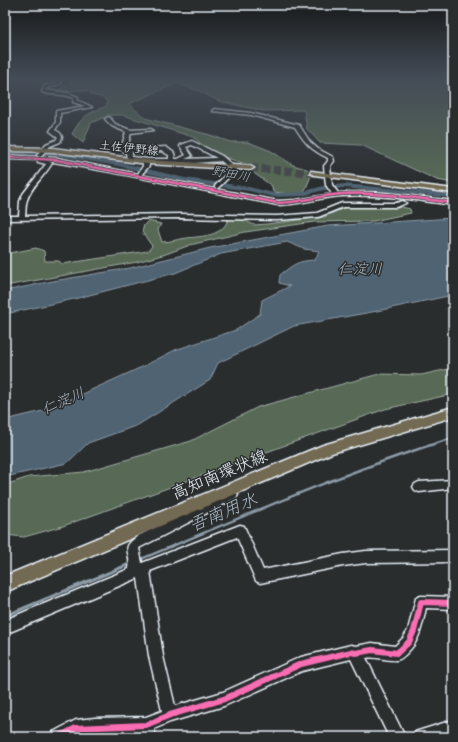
<svg xmlns="http://www.w3.org/2000/svg" width="458" height="742" font-family="'Indie Flower','Klee One',sans-serif">
  <rect width="100%" height="100%" fill="#2a2d2e"/>
  <filter id="ink" filterUnits="userSpaceOnUse"><feTurbulence type="fractalNoise" baseFrequency=".025" numOctaves="2"/><feDisplacementMap in="SourceGraphic" scale="8" xChannelSelector="R" yChannelSelector="G"/><feConvolveMatrix kernelMatrix="1 2 1 2 8 2 1 2 1" color-interpolation-filters="sRGB"/></filter>
  <g filter="url(#ink)">
    <g fill="#586b55" stroke="#a0aea6">
      <path d="M 72,79 L 453,79 L 453,183 L 437,180 L 361,145 L 320,143 L 307,129 L 304,110 L 263,111 L 219,101 L 199,91 L 177,83 L 129,104 L 145,118 L 210,135 L 230,142 L 248,142 L 271,151 L 293,165 L 313,171 L 304,193 L 291,194 L 273,192 L 272,186 L 255,174 L 252,166 L 227,158 L 207,149 L 193,137 L 123,115 L 109,115 L 91,123 L 83,143 L 72,134 C 82,116 88,113 107,106 L 107,102 L 104,98 L 92,95 L 90,91 L 77,90 L 53,92 L 69,84 Z"/>
      <path d="M 348,206 L 398,206 L 410,209 L 411,213 L 373,221 L 314,222 L 245,232 L 190,245 L 166,254 L 137,262 L 5,286 L 5,254 L 36,248 L 44,251 L 45,261 L 59,261 L 62,264 L 148,251 L 152,246 L 142,232 L 144,225 L 148,221 L 161,224 L 158,230 L 162,242 C 170,242 178,239 187,238 C 202,236 221,237 228,220 L 242,219 L 254,225 L 267,224 L 324,217 Z"/>
      <polygon points="453,368 453,394 385,409 63,526 24,537 5,535 5,485 29,477 84,472 191,441 258,407 379,374 421,375"/>
    </g>
    <path fill="#506473" stroke="#8d9ca8" d="M 453,218 L 453,295 L 372,312 L 294,326 L 218,363 L 210,380 L 138,425 L 88,443 L 67,463 L 5,477 L 5,420 L 47,410 L 144,366 L 175,350 L 236,330 L 260,314 L 262,300 L 290,286 L 279,283 L 280,275 C 294,264 297,261 315,260 L 319,251 L 304,249 L 287,242 L 221,254 L 175,273 L 74,299 L 5,314 L 5,291 L 53,281 L 130,268 L 210,248 L 328,226 Z"/>
    <g fill="none" stroke-linecap="round" stroke-linejoin="round">
      <path stroke="#8d9ca8" stroke-width="2.5" d="M 139,560 C 243,517 345,471 453,438"/>
      <polyline stroke="#8d9ca8" stroke-width="3" points="5,616 132,563"/>
      <polygon fill="#506473" fill-rule="evenodd" points="5,150 48,151 76,155 118,162 185,178 249,187 273,193 302,192 323,186 345,184 453,194 453,198 345,188 324,190 302,196 273,197 249,191 185,182 118,166 76,159 48,155 5,154"/>
      <polyline stroke="#464a4c" stroke-width="8" stroke-dasharray="8 3.5" stroke-linecap="butt" points="250,168 314,173"/>
      <g stroke="#e8f1f8" stroke-width="3">
        <g id="minor">
          <path d="M 52,79 L 56,79 L 62,83 L 47,88 L 45,90 L 68,93 L 78,97 L 77,100 L 92,107 L 60,113 L 60,122 L 55,130 L 60,133 L 62,137 L 60,142 L 50,146 L 40,157 L 37,155 L 46,144 L 56,140 L 58,137 L 50,131 L 56,122 L 56,111 L 85,106 L 73,102 L 74,98 C 64,93 52,96 42,92 L 44,86 L 57,83 Z"/>
          <path d="M 214,109 L 251,113 L 299,125 L 310,142 L 318,149 L 333,157 L 334,161 L 330,166 L 332,185 L 338,193 C 376,189 415,197 453,201 L 453,205 C 416,200 379,194 342,196 C 321,197 300,205 278,205 L 116,173 L 48,161 L 52,163 C 45,176 31,186 27,200 C 25,205 26,211 25,216 L 182,214 L 277,216 L 317,213 L 342,203 L 396,203 L 403,201 L 406,203 L 397,207 L 343,207 L 318,217 L 277,220 L 182,218 L 5,220 L 5,216 L 19,216 L 20,201 L 23,194 L 46,164 L 38,162 L 38,160 L 5,159 L 5,155 L 57,158 L 138,174 L 143,166 L 143,161 L 127,159 L 126,153 L 121,149 L 126,132 L 112,126 L 105,119 L 109,117 L 115,124 L 130,130 L 151,129 L 153,130 L 131,133 L 127,148 L 128,149 L 166,147 L 174,153 L 175,159 L 178,159 L 186,155 L 180,146 L 181,145 L 192,141 L 222,156 L 237,169 L 217,189 L 215,188 L 215,186 L 231,169 L 221,161 L 195,163 L 151,162 L 149,162 L 149,166 L 141,175 L 278,201 L 296,200 L 332,194 L 326,185 L 324,166 L 328,161 L 328,158 C 310,149 305,143 295,127 L 251,115 L 212,111 ZM 192,145 L 217,158 L 185,159 L 192,156 L 186,147 ZM 164,151 L 165,153 L 169,155 L 169,159 L 148,159 L 132,157 L 132,152 Z"/>
          <polygon points="453,480 453,488 419,492 415,490 413,487 415,484 419,482"/>
          <path d="M 232,490 L 236,492 L 238,495 L 236,498 L 139,548 L 142,563 L 240,525 L 244,526 L 263,570 L 343,554 L 366,551 L 453,550 L 453,562 L 366,563 L 343,566 L 260,583 L 256,581 L 237,537 L 150,571 L 163,656 L 175,706 L 223,692 L 301,657 L 351,645 L 356,646 L 372,643 L 395,646 L 404,637 L 408,630 L 416,598 L 421,596 L 453,597 L 453,609 L 426,608 C 422,625 420,641 407,653 C 404,656 401,659 397,660 C 386,661 376,656 366,658 L 405,737 L 389,737 L 351,659 L 302,671 L 224,706 L 170,722 L 154,729 L 156,737 L 140,737 L 140,733 L 95,734 L 74,737 L 50,737 L 53,732 L 76,720 L 95,718 L 146,717 L 162,711 L 149,656 L 138,578 L 5,634 L 5,620 L 129,569 C 132,549 118,549 140,535 Z"/>
          <polygon points="453,720 453,736 448,737 412,737 415,732"/>
        </g>
      </g>
      <g stroke="#e8f1f8" stroke-width="3">
        <g id="major">
          <polygon points="5,147 53,148 147,160 250,166 254,168 250,170 147,164 53,152 5,151"/>
          <polygon points="311,171 453,189 453,193 314,175 310,173"/>
          <polygon points="453,407 453,417 332,453 5,592 5,576 323,445"/>
        </g>
      </g>
      <use href="#minor" fill="#2a2d2e" fill-rule="evenodd"/>
      <use href="#major" fill="#736b52" fill-rule="evenodd"/>
      <g stroke="#2a2d2e" stroke-width="4">
        <path id="cycleway-far1" d="M 5,157 L 57,160 L 278,203 C 300,203 321,195 342,194 C 379,192 416,198 453,203"/>
      </g>
      <g stroke="#2a2d2e" stroke-width="8">
        <polyline id="cycleway" points="58,737 76,728 146,725 170,715 224,699 301,664 351,652 356,653 372,650 397,653 409,642 414,631 421,602 453,603"/>
      </g>
      <use href="#cycleway-far1" stroke="#f96db3" stroke-width="2.5"/>
      <use href="#cycleway" stroke="#f96db3" stroke-width="6"/>
    </g>
  </g>
  <linearGradient id="sky" x2="0" y2="1"><stop stop-color="#171919"/><stop offset="0.43" stop-color="#444c57"/><stop offset="1" stop-color="#444c57" stop-opacity="0"/></linearGradient>
  <rect width="458" height="183" fill="url(#sky)"/>
  <g text-anchor="middle" stroke-width="3" stroke-linejoin="round" paint-order="stroke">
    <g font-size="12" fill="#e8f1f8" stroke="#2a2d2e">
      <text transform="translate(129 148) rotate(6)" y="4">土佐伊野線</text>
    </g>
    <g font-size="13" font-style="italic" fill="#abb9c3" stroke="#2a2d2e">
      <text transform="translate(231 173) rotate(11)" y="5">野田川</text>
    </g>
    <g font-size="15" font-style="italic" fill="#abb9c3" stroke="#2a2d2e">
      <text x="360" y="274">仁淀川</text>
      <text transform="translate(63 401) rotate(-24)" y="5">仁淀川</text>
    </g>
    <g font-size="17" fill="#e8f1f8" stroke="#2a2d2e">
      <text transform="translate(219 474) rotate(-23)" y="6">高知南環状線</text>
    </g>
    <g font-size="18" font-style="italic" fill="#abb9c3" stroke="#2a2d2e">
      <text transform="translate(223 512) rotate(-23)" y="6">吾南用水</text>
    </g>
  </g>
  <rect width="458" height="742" fill="none" stroke="#2a2d2e" stroke-width="20"/>
  <rect x="10" y="10" width="438" height="722" fill="none" stroke="#e8f1f8" stroke-width="1.5" filter="url(#ink)"/>
</svg>
